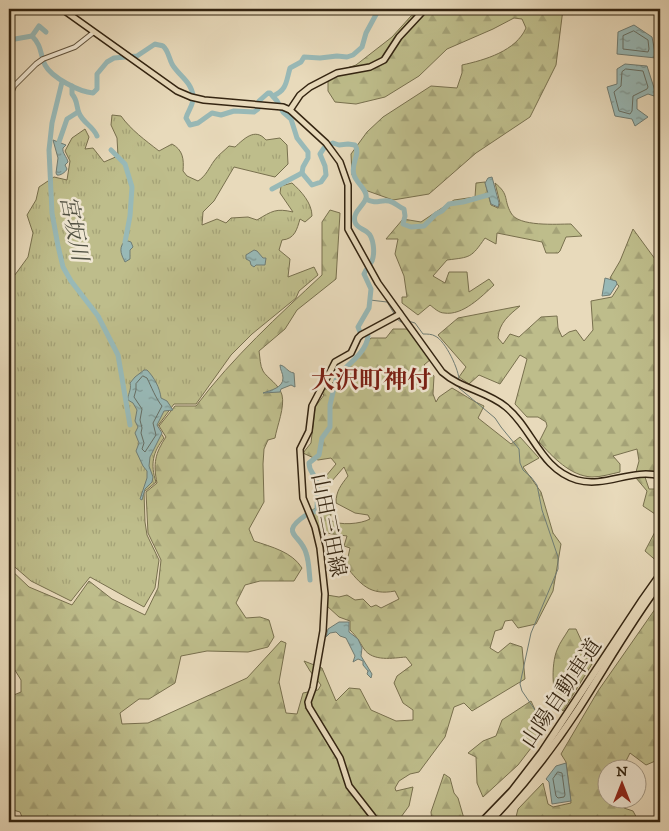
<svg xmlns="http://www.w3.org/2000/svg" width="669" height="831" font-family="'IM FELL DW Pica','Noto Serif JP',serif">
  <defs>
    <pattern id="grass-tufts" width="24" height="20" patternUnits="userSpaceOnUse" patternTransform="scale(1.25)"><rect width="24" height="20" fill="#bebd8b"/><path d="M3 7l-1-3M5 7V3M7 7l1-3M15 17l-1-3M17 17v-4M19 17l1-3" fill="none" stroke="#a4a277"/></pattern>
    <pattern id="forest-firs" width="22" height="20" patternUnits="userSpaceOnUse" patternTransform="scale(1.25)"><rect width="22" height="20" fill="#bebd8b"/><path d="M5 1l3.5 6h-7zM16 11l3.5 6h-7z" fill="#a4a277"/></pattern>
    <pattern id="water-ripples" width="26" height="14" patternUnits="userSpaceOnUse" patternTransform="scale(1.25)"><rect width="26" height="14" fill="#98b9b7"/><path d="M2 4q2-2 4 0t4 0M15 11q2-2 4 0t4 0" fill="none" stroke="#7d9693"/></pattern>
  </defs>
  <rect width="100%" height="100%" fill="#e8dabb"/>
  <filter id="stains"><feTurbulence type="fractalNoise" baseFrequency=".004" numOctaves="4"/><feColorMatrix values="0 0 0 0 .2 0 0 0 0 .09 0 0 0 0 .02 0 0 0 .5 -.17"/></filter>
  <radialGradient id="worn" r=".72"><stop offset=".6" stop-color="#630" stop-opacity="0"/><stop offset="1" stop-color="#630" stop-opacity=".3"/></radialGradient>
  <path fill="url(#grass-tufts)" stroke="#78704e" d="M 112,115 L 121,116 C 131,130 145,140 159,151 L 172,144 C 183,150 184,159 183,171 L 187,176 L 198,181 C 206,176 209,168 214,161 C 218,155 224,151 229,146 L 235,147 C 244,139 255,127 266,140 L 280,138 L 287,145 L 288,164 L 275,177 L 234,167 L 214,201 L 203,212 L 202,225 L 217,219 L 226,223 L 231,218 L 248,217 L 257,220 C 272,211 276,208 293,212 L 280,193 L 281,186 L 292,183 C 301,191 312,203 312,216 L 305,222 L 300,219 C 297,229 295,239 282,240 L 279,250 L 290,259 L 288,277 L 314,267 L 318,275 L 299,291 L 296,298 L 252,334 L 231,355 L 196,404 L 174,404 L 157,427 L 164,438 C 153,452 150,464 156,482 L 144,492 L 145,522 L 147,535 L 159,560 L 155,588 L 144,607 L 90,577 L 71,601 L 31,581 L 9,562 L 9,283 L 28,257 L 33,233 L 27,215 L 36,200 L 39,187 L 54,177 L 67,180 L 70,161 L 65,151 L 72,138 L 85,129 L 89,137 L 85,149 L 93,148 L 104,162 L 118,156 L 117,138 L 111,125 Z"/>
  <g fill="url(#forest-firs)" stroke="#78704e">
    <path d="M 425,9 L 563,9 L 556,65 L 530,117 L 476,153 L 429,194 L 393,200 L 365,190 L 352,175 L 351,154 L 367,132 L 383,117 L 431,86 L 457,88 L 462,73 L 462,65 C 485,60 516,51 526,28 L 522,19 L 514,18 L 493,29 L 447,49 L 419,76 L 385,97 L 356,104 L 335,102 L 328,91 L 328,79 L 341,70 L 356,65 L 392,37 L 411,16 Z"/>
    <path d="M 485,182 L 491,205 L 498,208 L 500,203 L 495,183 C 510,195 503,199 511,213 C 518,227 557,224 571,224 L 582,236 L 566,237 L 560,251 L 558,253 L 546,253 L 542,242 L 497,233 L 496,244 L 485,238 C 471,258 471,257 447,260 L 433,276 L 445,283 L 449,272 L 467,272 L 469,292 L 489,279 L 494,285 C 482,296 463,316 444,313 C 439,313 434,308 430,305 L 418,315 L 402,303 L 402,297 L 407,297 L 404,276 L 395,254 L 398,239 L 386,239 L 403,219 L 421,222 L 454,200 L 475,197 L 476,183 Z"/>
    <path d="M 330,210 L 340,213 L 336,279 L 297,310 L 285,329 L 259,351 C 260,357 260,366 263,371 C 267,378 279,384 282,395 C 285,407 277,426 275,438 L 268,440 L 264,449 L 263,464 L 264,502 L 249,529 L 254,541 C 272,547 292,552 302,568 L 294,581 L 260,581 L 245,585 L 236,603 L 246,618 L 260,617 L 269,620 L 274,637 L 268,647 L 248,652 L 207,651 L 181,656 L 175,683 L 149,699 L 139,699 L 120,713 L 122,724 L 148,723 L 247,678 L 281,641 L 286,643 L 279,682 L 286,713 L 297,714 L 303,693 L 318,690 L 321,685 L 310,671 L 304,661 L 322,668 L 336,701 L 349,688 L 360,689 L 371,710 L 396,721 L 413,720 L 413,710 L 403,703 L 394,683 L 397,676 L 412,665 L 406,657 C 393,658 373,662 364,649 C 359,641 357,637 350,630 L 350,621 L 339,617 L 327,606 L 327,595 L 339,597 L 347,595 L 355,600 L 363,599 L 371,607 L 376,605 L 381,608 L 399,599 L 395,591 C 370,596 360,584 346,566 L 350,548 L 344,546 L 347,536 L 326,533 L 324,539 L 310,511 L 320,506 L 321,514 L 331,514 L 330,520 C 339,526 361,524 370,519 L 368,515 L 355,513 L 336,503 C 336,491 341,485 348,476 L 344,467 L 331,482 L 326,476 L 336,464 L 331,458 L 318,460 L 303,453 L 311,443 L 315,407 L 324,395 L 321,392 L 323,389 L 327,389 L 371,338 L 386,338 L 393,329 L 407,329 L 431,359 L 424,365 L 434,376 L 433,394 L 436,402 L 439,397 L 452,388 C 463,394 472,401 484,406 L 478,418 L 511,444 L 520,437 L 539,458 L 523,467 L 541,492 L 553,533 L 561,544 L 553,591 L 536,624 L 518,628 L 512,620 L 505,621 L 502,629 L 495,631 L 490,648 L 498,653 L 510,643 L 522,647 L 525,679 L 472,711 L 464,703 L 454,707 L 445,737 L 419,772 L 410,774 L 399,781 L 395,788 L 396,791 L 413,787 L 409,806 L 401,817 L 389,819 L 389,822 L 24,822 L 20,812 L 13,810 L 9,811 L 9,697 L 21,692 L 21,680 L 13,667 L 9,667 L 9,568 L 29,587 L 72,605 L 89,581 L 112,599 L 145,615 L 158,588 L 161,560 L 148,533 L 146,492 L 157,483 C 153,464 155,453 166,437 L 159,426 L 175,406 L 196,406 C 233,357 278,316 322,275 L 322,222 Z"/>
    <path d="M 633,229 L 655,259 L 660,249 L 660,473 L 652,471 L 636,472 L 639,461 L 637,449 L 613,456 L 620,464 L 620,472 C 611,474 601,477 592,477 C 570,476 553,457 539,442 L 547,426 L 546,422 L 538,417 L 527,417 L 515,404 L 527,359 L 520,355 L 500,384 L 479,375 L 469,384 L 459,377 L 466,367 L 438,335 L 458,318 L 520,306 C 509,315 499,323 498,338 L 503,344 L 510,334 L 519,337 L 541,317 L 557,316 L 558,328 L 562,337 L 569,332 L 576,330 L 584,341 L 593,330 L 591,301 L 612,297 L 619,286 L 610,278 L 620,261 Z"/>
    <polygon points="642,476 645,477 649,489 659,489 660,484 660,564 645,551 657,528 655,514 643,506 647,491 636,478"/>
    <polygon points="660,602 660,759 646,765 630,753 624,765 630,768 606,768 606,798 631,799 625,802 624,808 633,811 639,822 518,822 519,818 516,817 518,809 543,783 548,804 553,807 571,803 566,762 561,754 598,691"/>
    <path d="M 569,629 L 576,629 L 592,664 L 563,711 C 551,699 551,664 557,650 C 560,642 565,636 569,629 Z"/>
    <polygon points="531,701 538,716 548,726 518,765 483,797 477,783 476,757 468,753 483,741 496,736 502,720"/>
    <polygon points="444,774 450,778 454,793 458,798 465,822 432,822 431,812"/>
  </g>
  <g fill="url(#water-ripples)" stroke="#707d75">
    <polygon points="634,25 652,37 656,58 617,54 618,32"/>
    <polygon points="625,64 647,66 657,97 648,94 637,99 637,109 648,117 635,126 632,119 615,116 607,87 617,84 617,69"/>
    <path d="M 53,140 L 66,145 L 63,148 C 62,153 67,157 68,162 L 65,165 L 67,169 C 66,172 60,176 57,175 L 56,173 L 58,158 Z"/>
    <polygon points="492,177 499,203 498,207 491,204 485,183 488,178"/>
    <path d="M 128,241 L 131,242 L 133,247 L 130,250 L 130,259 L 125,262 C 122,256 118,249 124,242 Z"/>
    <polygon points="254,250 257,251 263,258 266,258 265,265 256,265 254,267 251,265 250,261 246,259 246,255"/>
    <polygon points="605,278 616,281 617,284 610,295 602,296"/>
    <path d="M 280,365 C 286,366 287,372 294,373 L 295,387 L 291,385 L 281,389 L 280,392 L 263,393 C 271,390 283,388 283,378 C 283,373 280,370 280,365 Z"/>
    <path d="M 144,370 L 147,370 C 154,377 160,388 161,398 L 167,401 L 173,410 L 164,411 L 157,425 L 162,433 L 150,457 L 149,466 L 153,477 L 152,482 L 145,489 L 142,500 L 140,499 L 147,478 L 147,471 L 143,466 L 136,451 L 139,443 L 135,433 L 138,427 L 135,421 L 137,410 L 133,403 L 128,400 C 127,395 132,390 130,383 L 135,377 Z"/>
    <polygon points="339,622 349,622 349,632 358,639 362,648 361,656 372,674 371,678 367,674 368,671 363,665 363,661 358,659 353,662 355,656 346,638 340,636 336,632 330,633 326,637 328,629"/>
    <polygon points="566,763 571,801 552,804 549,782 546,779 556,766"/>
  </g>
  <g fill="none" stroke-linecap="round" stroke-linejoin="round">
    <g stroke="#666e64" stroke-width="1">
      <polygon points="634,31 648,40 649,49 648,52 623,49 623,36"/>
      <polygon points="626,69 643,71 648,87 647,89 633,96 632,111 630,114 619,111 614,92 621,86 622,72"/>
      <path d="M 143,376 L 147,378 C 151,386 156,399 162,406 L 153,423 L 156,435 L 145,452 L 142,449 L 144,443 L 141,433 L 142,428 L 140,420 L 142,409 L 134,397 L 136,390 L 136,384 Z"/>
      <polygon points="558,772 562,773 565,795 564,797 558,798 556,796 553,779"/>
    </g>
    <g stroke="#707d75" stroke-width="1">
      <polyline points="370,300 387,302 395,315"/>
      <polyline points="397,319 401,322 404,322"/>
      <path d="M 408,321 L 415,323 L 423,334 C 427,334 432,334 435,336 C 445,340 460,371 459,381"/>
      <polyline points="458,385 459,388 495,418 501,427 519,449 520,463 523,470 531,477 537,485 542,510 558,557 558,569 531,633 520,684 522,691 546,726"/>
    </g>
    <g stroke="#98b9b7" stroke-width="5">
      <polyline points="32,36 39,26 46,32"/>
      <path d="M 9,42 L 15,39 L 32,36 C 42,46 40,54 45,65 C 52,78 80,92 93,93 L 97,89 L 97,74 L 107,62 L 114,58 L 137,56 L 155,44 C 157,45 161,45 163,46 C 168,50 169,58 172,64 C 178,75 192,82 193,96 C 194,105 188,110 186,118 L 190,125 L 198,123 L 212,113 L 221,115 L 234,111 L 254,112 L 258,109 L 259,101 L 268,93 L 270,93 L 277,101 L 283,112 L 291,119 L 297,138 L 308,152 L 308,158 L 303,167 L 302,173 L 312,185 L 321,182 L 326,175 L 325,166 L 320,154 L 324,148 L 333,143 L 339,145 L 348,144 L 355,145 C 361,155 350,164 354,175 C 356,183 368,190 366,198 C 364,206 352,212 355,222 C 356,227 363,229 367,232 C 374,237 375,253 372,261 C 370,265 366,269 364,274 L 371,289 L 369,308 L 358,327 L 360,332 L 368,336 C 367,352 347,365 337,376 L 330,405 L 330,427 L 322,438 L 319,455 L 309,463 C 309,473 315,473 317,482 C 318,491 317,502 317,511 L 310,513"/>
      <polyline points="62,82 52,123 49,150 52,213 58,246 63,267 71,281 98,316 118,355 130,425"/>
      <path d="M 72,86 L 72,94 C 78,101 76,106 79,113 C 83,123 93,126 97,136"/>
      <path d="M 273,96 C 287,90 286,82 290,68 L 301,62 L 304,57 L 320,58 L 337,56 L 347,57 L 353,55 L 362,47 L 366,33 L 379,9"/>
      <polyline points="59,142 67,119 78,112"/>
      <polyline points="111,150 125,164 132,187 130,216 125,242"/>
      <polyline points="272,189 302,173"/>
      <path d="M 366,199 C 377,205 380,199 389,201 C 395,202 398,207 404,209 L 405,216 L 403,224 L 411,227 L 424,226 L 436,214 L 442,211 L 449,204 L 463,202 L 488,195"/>
      <path d="M 306,515 C 278,534 301,534 306,553 C 309,561 309,571 310,580"/>
    </g>
    <g stroke="#60523c" stroke-width="6">
      <polyline id="tertiary" points="9,98 14,86 36,64 43,59 75,47 94,32"/>
    </g>
    <g stroke="#332411" stroke-width="8">
      <g id="primary">
        <path d="M 62,9 L 177,91 L 191,97 L 204,100 L 283,107 L 290,110 L 326,143 L 340,162 L 348,185 L 348,229 L 378,283 L 442,372 C 461,389 487,391 506,407 C 533,429 540,469 577,480 C 605,488 633,468 660,476"/>
        <polyline points="290,110 300,95 310,87 337,73 370,67 384,60 399,37 425,9"/>
        <polyline points="377,822 349,786 340,758 309,707 308,702 313,688 323,631 325,594 320,548 315,527 303,498 300,449 309,431 312,406 332,368 335,362 351,353 358,338 361,335 400,314"/>
      </g>
    </g>
    <g stroke="#332411" stroke-width="9">
      <g id="motorway">
        <polyline points="482,822 512,791 542,752 643,599 660,575"/>
        <path d="M 489,822 C 523,787 552,749 579,708 C 606,666 630,623 660,583"/>
      </g>
    </g>
    <use href="#tertiary" stroke="#f0e7d3" stroke-width="4"/>
    <use href="#primary" stroke="#e8dabb" stroke-width="5"/>
    <use href="#motorway" stroke="#e8dabb" stroke-width="6"/>
  </g>
  <g text-anchor="middle" stroke-width="5" stroke-linejoin="round" paint-order="stroke">
    <g font-size="21" fill="#332411" stroke="#f0e7d3">
      <text transform="translate(329 525) rotate(79)" y="7">山田三田線</text>
      <text transform="translate(561 693) rotate(-56)" y="7">山陽自動車道</text>
    </g>
    <g font-size="22" font-style="italic" fill="#515143" stroke="#f0e7d3">
      <text transform="translate(75 228) rotate(79)" y="8">宮坂川</text>
    </g>
    <g font-size="24" font-weight="bold" fill="#7a1f14" stroke="#f0e7d3">
      <text x="371" y="388">大沢町神付</text>
    </g>
  </g>
  <rect width="669" height="831" fill="none" stroke="#e8dabb" stroke-width="30"/>
  <rect x="10" y="10" width="649" height="811" fill="none" stroke="#332411" stroke-width="2.5"/>
  <rect x="15" y="15" width="639" height="801" fill="none" stroke="#332411"/>
  <g transform="translate(622 784)"><circle r="24" fill="#f0e7d3" stroke="#a49985"/>
  <path d="M0-4L9 19L0 12L-9 19Z" fill="#8f2418"/>
  <text y="-8" font-size="14" font-weight="bold" text-anchor="middle" fill="#332411">N</text>
  </g>
  <rect width="100%" height="100%" filter="url(#stains)"/>
  <rect width="100%" height="100%" fill="url(#worn)"/>
</svg>
